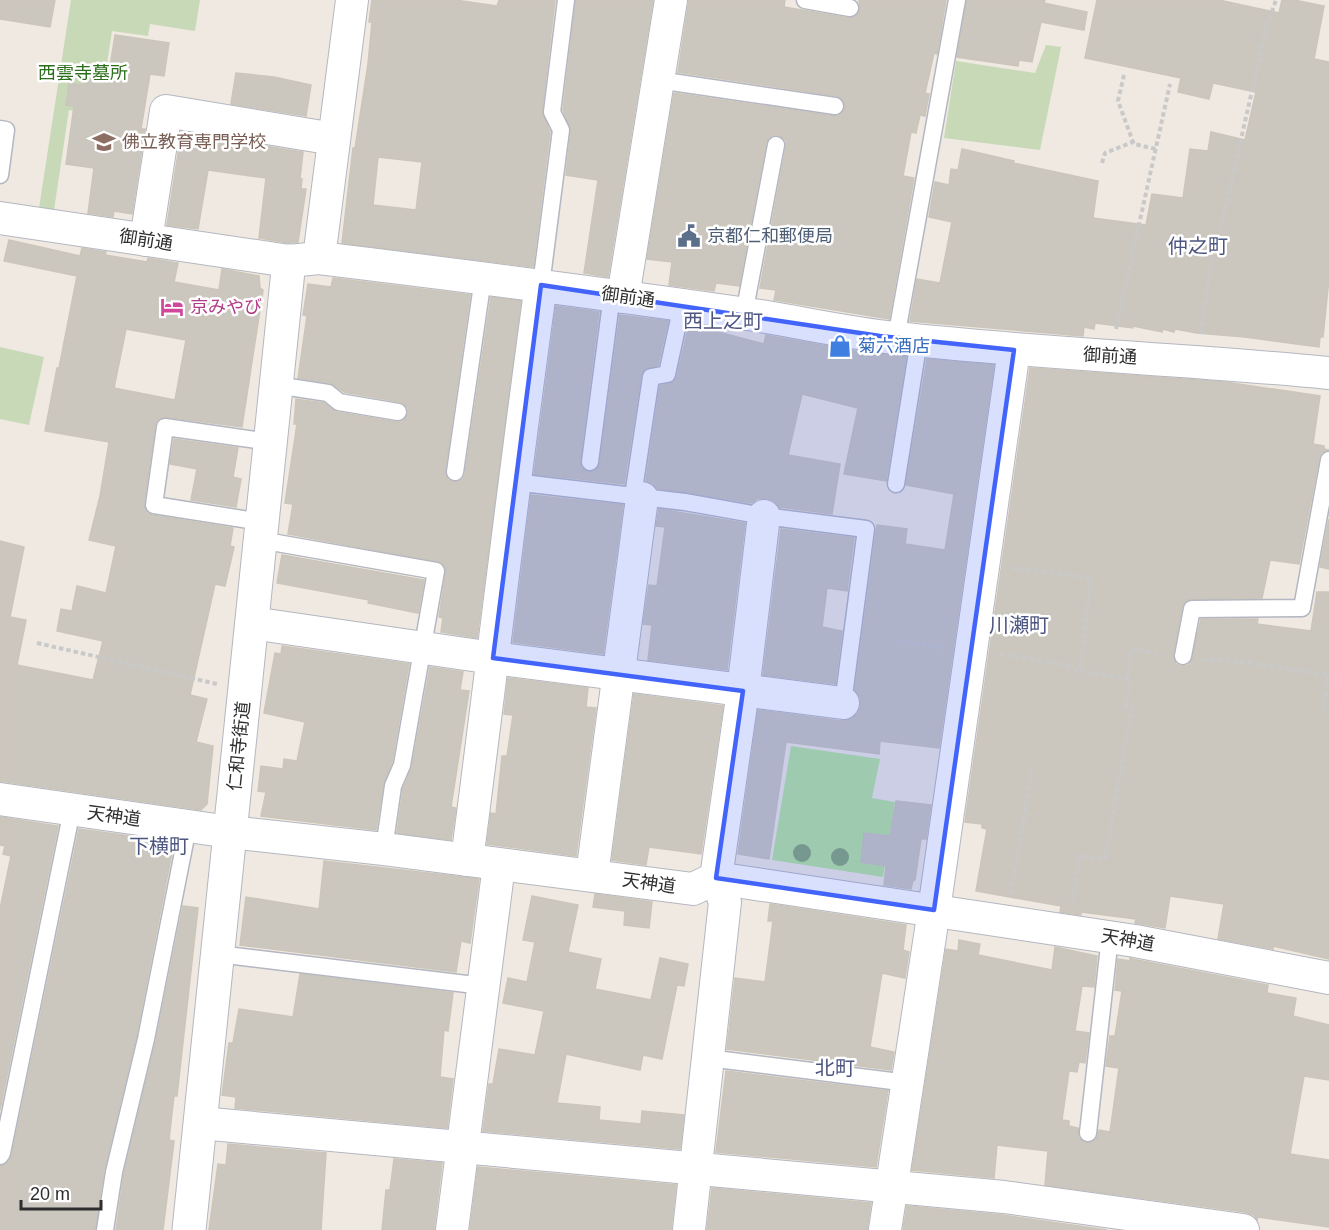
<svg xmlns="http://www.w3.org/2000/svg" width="1329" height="1230" font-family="Arial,'Noto Sans JP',sans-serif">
  <rect width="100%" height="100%" fill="#efe9e1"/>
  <polygon fill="#b6e59e" points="791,746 880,759 872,798 895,802 883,877 772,860"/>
  <g fill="#c8d9b8">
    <polygon points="71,0 200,0 195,31 150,24 148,36 112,31 99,115 69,110 54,210 39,208"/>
    <polygon points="1046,45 1061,47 1040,150 944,138 956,61 1035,73"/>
    <polygon points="0,347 44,357 29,425 0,419"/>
  </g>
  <g fill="#cbc7bf" stroke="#cbc5ba" stroke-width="1.5" fill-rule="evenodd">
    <polygon points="0,0 55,0 50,27 0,19"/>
    <path d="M 372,0 L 455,0 L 497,6 L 499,0 L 555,0 L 542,111 L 550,132 L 533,267 L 342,243 L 353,148 L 355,148 L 368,64 L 372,22 L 369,22 ZM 378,157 L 422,162 L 416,210 L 373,205 Z"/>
    <polygon points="576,0 653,0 608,277 584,273 598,180 566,175 571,131 563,110"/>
    <polygon points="689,0 785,0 784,7 849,18 858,14 860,9 859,0 946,0 937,54 934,53 925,93 929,94 925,116 920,115 916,133 911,132 903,176 914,178 889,319 774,300 776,290 760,288 786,147 786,141 779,135 772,135 766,143 739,286 716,283 714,291 669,285 672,262 647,259 674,93 833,116 839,115 845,108 844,102 837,96 678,72"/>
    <polygon points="967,0 1045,0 1044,3 1087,12 1084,30 1041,22 1032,62 1019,60 1018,66 957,57"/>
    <polygon points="1097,0 1219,0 1279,13 1282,0 1294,0 1324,6 1314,59 1329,62 1329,278 1323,337 1320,337 1319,347 1245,337 1197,333 1175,329 1174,332 1163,329 1162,332 1133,326 1133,328 1095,323 1094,329 1084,327 1083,336 910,321 917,279 940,283 952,222 929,217 935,182 949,185 951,169 958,170 962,149 1014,161 1013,163 1098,181 1093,218 1146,225 1152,194 1183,198 1190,149 1208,151 1211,132 1245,140 1256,92 1213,83 1209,99 1178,92 1181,78 1085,58"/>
    <polygon points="115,35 169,43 164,76 150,74 141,129 145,129 132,214 114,211 113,217 88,213 94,168 66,164 74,106 66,105 69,83 82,85 85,63 110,67"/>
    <polygon points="236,73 274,77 311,85 306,116 231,104"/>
    <polygon points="181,134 206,138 206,136 303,152 300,179 302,179 301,189 306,189 298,242 288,243 259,238 266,178 208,170 198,229 167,225"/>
    <path d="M 9,240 L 80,256 L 82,248 L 106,252 L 105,255 L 147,262 L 148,258 L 178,263 L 174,282 L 219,290 L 222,269 L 259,276 L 260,288 L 263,290 L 242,427 L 166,417 L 157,420 L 155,426 L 144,504 L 147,513 L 152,515 L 233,528 L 230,546 L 234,547 L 225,586 L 215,584 L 190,695 L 207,699 L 196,742 L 213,746 L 207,804 L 201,810 L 0,781 L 0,541 L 24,547 L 10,617 L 26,620 L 17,665 L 93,680 L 103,641 L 57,631 L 61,609 L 72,611 L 77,586 L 106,593 L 116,546 L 89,540 L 100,496 L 109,442 L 45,431 L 57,368 L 59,368 L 77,276 L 4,261 ZM 126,329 L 186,340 L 175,400 L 114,388 Z"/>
    <polygon points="333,278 470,295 445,471 448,480 454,482 463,479 465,474 491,297 521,301 477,638 441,632 443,618 439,617 446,572 442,563 288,534 293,504 285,503 297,424 294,424 296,399 324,403 337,412 396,422 402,422 408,414 408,408 400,402 344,392 330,383 298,378 307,316 303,315 308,284 331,287"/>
    <polygon points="556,306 599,312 580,461 581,467 588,472 595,471 600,463 620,315 668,321 658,365 644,369 641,375 624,484 534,474"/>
    <polygon points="689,324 708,327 707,329 764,344 766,335 854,351 906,357 886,481 844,474 858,408 802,394 788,455 840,464 832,514 779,507 774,501 767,498 757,499 752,503 656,488 652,483 646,481 660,386 674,382 677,377"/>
    <polygon points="927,359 994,365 939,748 880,741 879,754 786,742 769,859 738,854 758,710 841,721 850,719 858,713 861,705 860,697 855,690 877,525 907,529 905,544 945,550 954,494 906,485"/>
    <polygon points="1030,368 1225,382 1320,396 1313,444 1324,446 1324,449 1329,450 1321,453 1319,458 1299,564 1270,560 1262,598 1187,600 1182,607 1173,655 1176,664 1180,666 1187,666 1191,662 1201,619 1258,619 1257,624 1311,631 1317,592 1329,592 1329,959 1273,946 1273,949 1218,939 1224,904 1170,896 1165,928 1135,923 1136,919 1081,912 1081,915 1060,912 1061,906 976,891 987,829 982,828 982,824 965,822"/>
    <polygon points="174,439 238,448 233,477 241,479 236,507 191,500 197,469 170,464"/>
    <polygon points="531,495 623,505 603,654 513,642"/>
    <polygon points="659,509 745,523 727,670 648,660 652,625 643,624 649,585 657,586 665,527 656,526"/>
    <polygon points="1329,519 1329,569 1320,567"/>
    <polygon points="781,529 854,538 847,591 827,588 822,627 842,631 835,684 763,675"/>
    <polygon points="282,555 424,580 418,613 368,603 369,600 277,583"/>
    <polygon points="282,646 409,664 392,762 383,785 376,830 261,816 266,792 258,791 261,766 283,769 284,759 297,761 305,722 264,713 275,653 281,654"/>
    <polygon points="430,667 463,672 460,690 469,691 451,807 456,808 451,840 397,833 403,789 412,767"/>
    <polygon points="508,678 588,688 586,707 596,708 576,856 487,844 491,813 496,814 502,756 507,756 513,715 504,714"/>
    <polygon points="634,694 723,706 701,854 649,847 646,865 612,860"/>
    <polygon points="896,801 931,805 926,839 921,839 915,880 913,880 911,889 884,885 886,866 861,862 864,833 890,836"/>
    <polygon points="0,817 58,826 0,1110 0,909 11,856 3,854 5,846 0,845"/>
    <polygon points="79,829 174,842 136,1037 104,1170 95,1230 0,1230 0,1166 8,1162 12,1155"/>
    <polygon points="324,861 479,879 470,943 461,941 456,972 240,945 246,897 319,909"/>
    <polygon points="595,894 652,902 649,928 624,925 625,911 593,907"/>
    <polygon points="532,896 578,905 568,952 601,959 595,989 651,1000 660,958 688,964 684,986 677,985 662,1059 643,1055 640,1070 566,1054 557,1103 600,1107 599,1120 641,1124 642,1111 684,1115 680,1149 483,1131 489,1084 493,1084 499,1049 535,1055 544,1011 503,1003 508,978 527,982 535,942 523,940"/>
    <polygon points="770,904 906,925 903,950 909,952 905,978 882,973 870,1047 894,1052 891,1070 727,1049 735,978 765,982 773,921 768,921"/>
    <polygon points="183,906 198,908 177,1096 174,1096 169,1140 174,1141 163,1230 116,1230 124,1174 156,1041"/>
    <polygon points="959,940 980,944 978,955 1052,970 1055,947 1097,956 1094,987 1082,986 1075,1031 1089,1033 1085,1063 1079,1062 1077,1072 1069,1071 1062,1120 1069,1121 1069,1126 1078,1128 1079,1138 1086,1143 1096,1140 1099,1130 1110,1132 1119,1068 1106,1066 1110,1036 1115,1036 1122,991 1115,990 1118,959 1130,961 1130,958 1132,959 1268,985 1267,993 1296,998 1293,1016 1329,1025 1329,1080 1304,1076 1290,1154 1329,1160 1329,1227 1258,1217 1257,1220 1254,1215 1245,1212 1045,1185 1048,1151 997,1145 994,1178 912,1170 946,949 958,951"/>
    <polygon points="300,974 453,993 448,1031 444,1030 440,1077 453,1079 447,1128 235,1108 236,1097 222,1095 229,1043 233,1043 239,1009 293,1017"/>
    <polygon points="726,1071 888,1091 876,1167 716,1152"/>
    <polygon points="228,1144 326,1153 321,1230 209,1230 218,1164 226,1165"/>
    <polygon points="394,1159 442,1163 434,1230 382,1230 386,1190 390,1190"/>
    <polygon points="478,1167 676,1185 671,1230 470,1230"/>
    <polygon points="712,1188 871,1203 867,1230 707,1230"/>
    <polygon points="907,1206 1002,1215 1107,1230 903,1230"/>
  </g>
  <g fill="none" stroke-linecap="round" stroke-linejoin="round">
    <g stroke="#b4b7c1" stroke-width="19">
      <g id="service">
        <polyline points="805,0 850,8"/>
        <polyline points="658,80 835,106"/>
        <polyline points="0,129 6,130 0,175"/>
        <polyline points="541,285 561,130 552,112 566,0"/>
        <polyline points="744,314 776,145"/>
        <polyline points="896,338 957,0"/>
        <polyline points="276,385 328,393 339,402 398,412"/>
        <polyline points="590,462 612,295"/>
        <polyline points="455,472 483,278"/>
        <polyline points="514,482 685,502 764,516 866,529 843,703"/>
        <polyline points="896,484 919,340"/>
        <polyline points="633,496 651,377 667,374 682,305"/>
        <polyline points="262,522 154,505 165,427 270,442"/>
        <polyline points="260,540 436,571 402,765 393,786 384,849"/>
        <polyline points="1183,656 1192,609 1302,608 1329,460"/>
        <polyline points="218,954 483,986"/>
        <polyline points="708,1058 908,1083"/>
        <polyline points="1088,1133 1110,937"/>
        <polyline points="0,1156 2,1153 72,810"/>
        <polyline points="105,1230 114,1172 146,1039 188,827"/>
      </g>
    </g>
    <g stroke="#b4b7c1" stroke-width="34">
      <g id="minor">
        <path d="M 0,218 L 289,261 L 319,258 C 460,275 600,293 740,313 C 792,320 844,333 896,338 C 1040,354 1185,359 1329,373"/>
        <polyline points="146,240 166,111 334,139"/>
        <polyline points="319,258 352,0"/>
        <polyline points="623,297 671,0"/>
        <polyline points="252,623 493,658 843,703"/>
        <polyline points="0,799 230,832 384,849 693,889 716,878 1135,941 1329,978"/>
        <path d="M 467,860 C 492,669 514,477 541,285"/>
        <polyline points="592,875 642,498"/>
        <polyline points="200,1123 1004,1197 1243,1230"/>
        <polyline points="452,1230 499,865"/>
        <polyline points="689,1230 725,902 716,878 743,691 764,516"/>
        <polyline points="885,1230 934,910 1014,350"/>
      </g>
    </g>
    <g stroke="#b4b7c1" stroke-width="35">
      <polyline id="tertiary" points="189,1230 289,261"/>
    </g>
    <g stroke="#c9c9c9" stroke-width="4" stroke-dasharray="4.5 3" stroke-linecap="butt">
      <polyline points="1124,75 1118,101 1133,142 1134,144 1156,149"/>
      <polyline points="1102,163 1105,153 1133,142"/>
      <polyline points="1116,329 1170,84"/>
      <polyline points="1201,334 1211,262 1217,245 1266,29 1276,0"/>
      <polyline points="1012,568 1091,578 1080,671"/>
      <polyline points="899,642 943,648"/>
      <polyline points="37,643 217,684"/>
      <polyline points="1000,654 1057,663 1080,671 1130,679 1126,706 1132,708 1105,859 1080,855 1072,903"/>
      <polyline points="1203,659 1250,663 1328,675 1324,712 1329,712"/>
      <polyline points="1127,678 1131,649 1163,654"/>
      <polyline points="1011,894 1032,768"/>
    </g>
    <use href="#service" stroke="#fff" stroke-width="16"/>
    <use href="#minor" stroke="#fff" stroke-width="32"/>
    <use href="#tertiary" stroke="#fff" stroke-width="33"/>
  </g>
  <g fill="#84a574">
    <circle cx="802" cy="853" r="9"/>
    <circle cx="840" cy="857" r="9"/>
  </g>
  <path fill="#4264fb" fill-opacity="0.2" stroke="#4264fb" stroke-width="4.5" stroke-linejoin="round" d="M 541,285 L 880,336 L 1014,350 L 934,910 L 716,878 L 743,691 L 493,658 Z"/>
  <defs>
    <g id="university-bare" transform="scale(1.8)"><path d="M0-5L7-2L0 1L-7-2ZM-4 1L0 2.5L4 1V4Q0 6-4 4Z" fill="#8d6e63" stroke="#fff" stroke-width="2.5" paint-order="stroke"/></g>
    <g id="civic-bare" transform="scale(1.8)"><path d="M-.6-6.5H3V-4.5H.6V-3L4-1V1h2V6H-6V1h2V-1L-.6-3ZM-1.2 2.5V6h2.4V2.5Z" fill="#5c6f8a" stroke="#fff" stroke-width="2.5" paint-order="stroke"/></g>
    <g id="hotel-bare" transform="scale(1.8)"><path d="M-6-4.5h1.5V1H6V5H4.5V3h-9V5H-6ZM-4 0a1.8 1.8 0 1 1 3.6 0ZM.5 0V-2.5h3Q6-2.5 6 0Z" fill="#d1479c" stroke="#fff" stroke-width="2.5" paint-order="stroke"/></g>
    <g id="shop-bare" transform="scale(1.8)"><path d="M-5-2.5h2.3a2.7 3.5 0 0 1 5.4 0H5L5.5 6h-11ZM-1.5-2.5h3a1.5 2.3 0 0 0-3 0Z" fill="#3f7fe0" stroke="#fff" stroke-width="2.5" paint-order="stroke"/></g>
  </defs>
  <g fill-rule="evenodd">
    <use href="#university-bare" x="104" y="142"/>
    <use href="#civic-bare" x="689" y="236"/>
    <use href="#hotel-bare" x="172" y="307"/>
    <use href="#shop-bare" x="840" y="346"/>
  </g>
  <g text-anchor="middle" stroke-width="5" stroke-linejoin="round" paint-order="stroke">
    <g font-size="18" fill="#2c6e1b" stroke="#fff">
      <text x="83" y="79">西雲寺墓所</text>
    </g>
    <g font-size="18" fill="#785e54" stroke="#fff" text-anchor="start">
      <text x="122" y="148">佛立教育専門学校</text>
    </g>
    <g font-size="18" fill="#4e5e75" stroke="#fff" text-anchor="start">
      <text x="707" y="242">京都仁和郵便局</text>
    </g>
    <g font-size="18" fill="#2e2e2e" stroke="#fff">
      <text transform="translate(146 240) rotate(9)" y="6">御前通</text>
      <text transform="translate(628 297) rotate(8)" y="6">御前通</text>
      <text transform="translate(1110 356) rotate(3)" y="6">御前通</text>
      <text transform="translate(239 746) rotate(-84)" y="6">仁和寺街道</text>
      <text transform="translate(114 816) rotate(8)" y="6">天神道</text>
      <text transform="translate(649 883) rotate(8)" y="6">天神道</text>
      <text transform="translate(1128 940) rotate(10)" y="6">天神道</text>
    </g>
    <g font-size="18" fill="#b23c85" stroke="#fff" text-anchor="start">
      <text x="190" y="313">京みやび</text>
    </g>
    <g font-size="18" fill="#366cbe" stroke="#fff" text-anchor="start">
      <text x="858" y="352">菊六酒店</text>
    </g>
    <g font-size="20" fill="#4d5680" stroke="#fff">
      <text x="1198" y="253">仲之町</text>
      <text x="723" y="328">西上之町</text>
      <text x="1019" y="632">川瀬町</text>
      <text x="159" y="853">下横町</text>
      <text x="835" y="1075">北町</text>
    </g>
  </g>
  <path d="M21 1200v9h80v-9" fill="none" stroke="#2e2e2e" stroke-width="3"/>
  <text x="30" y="1200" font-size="18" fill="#2e2e2e" stroke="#ffffff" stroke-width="4.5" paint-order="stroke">20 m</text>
</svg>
